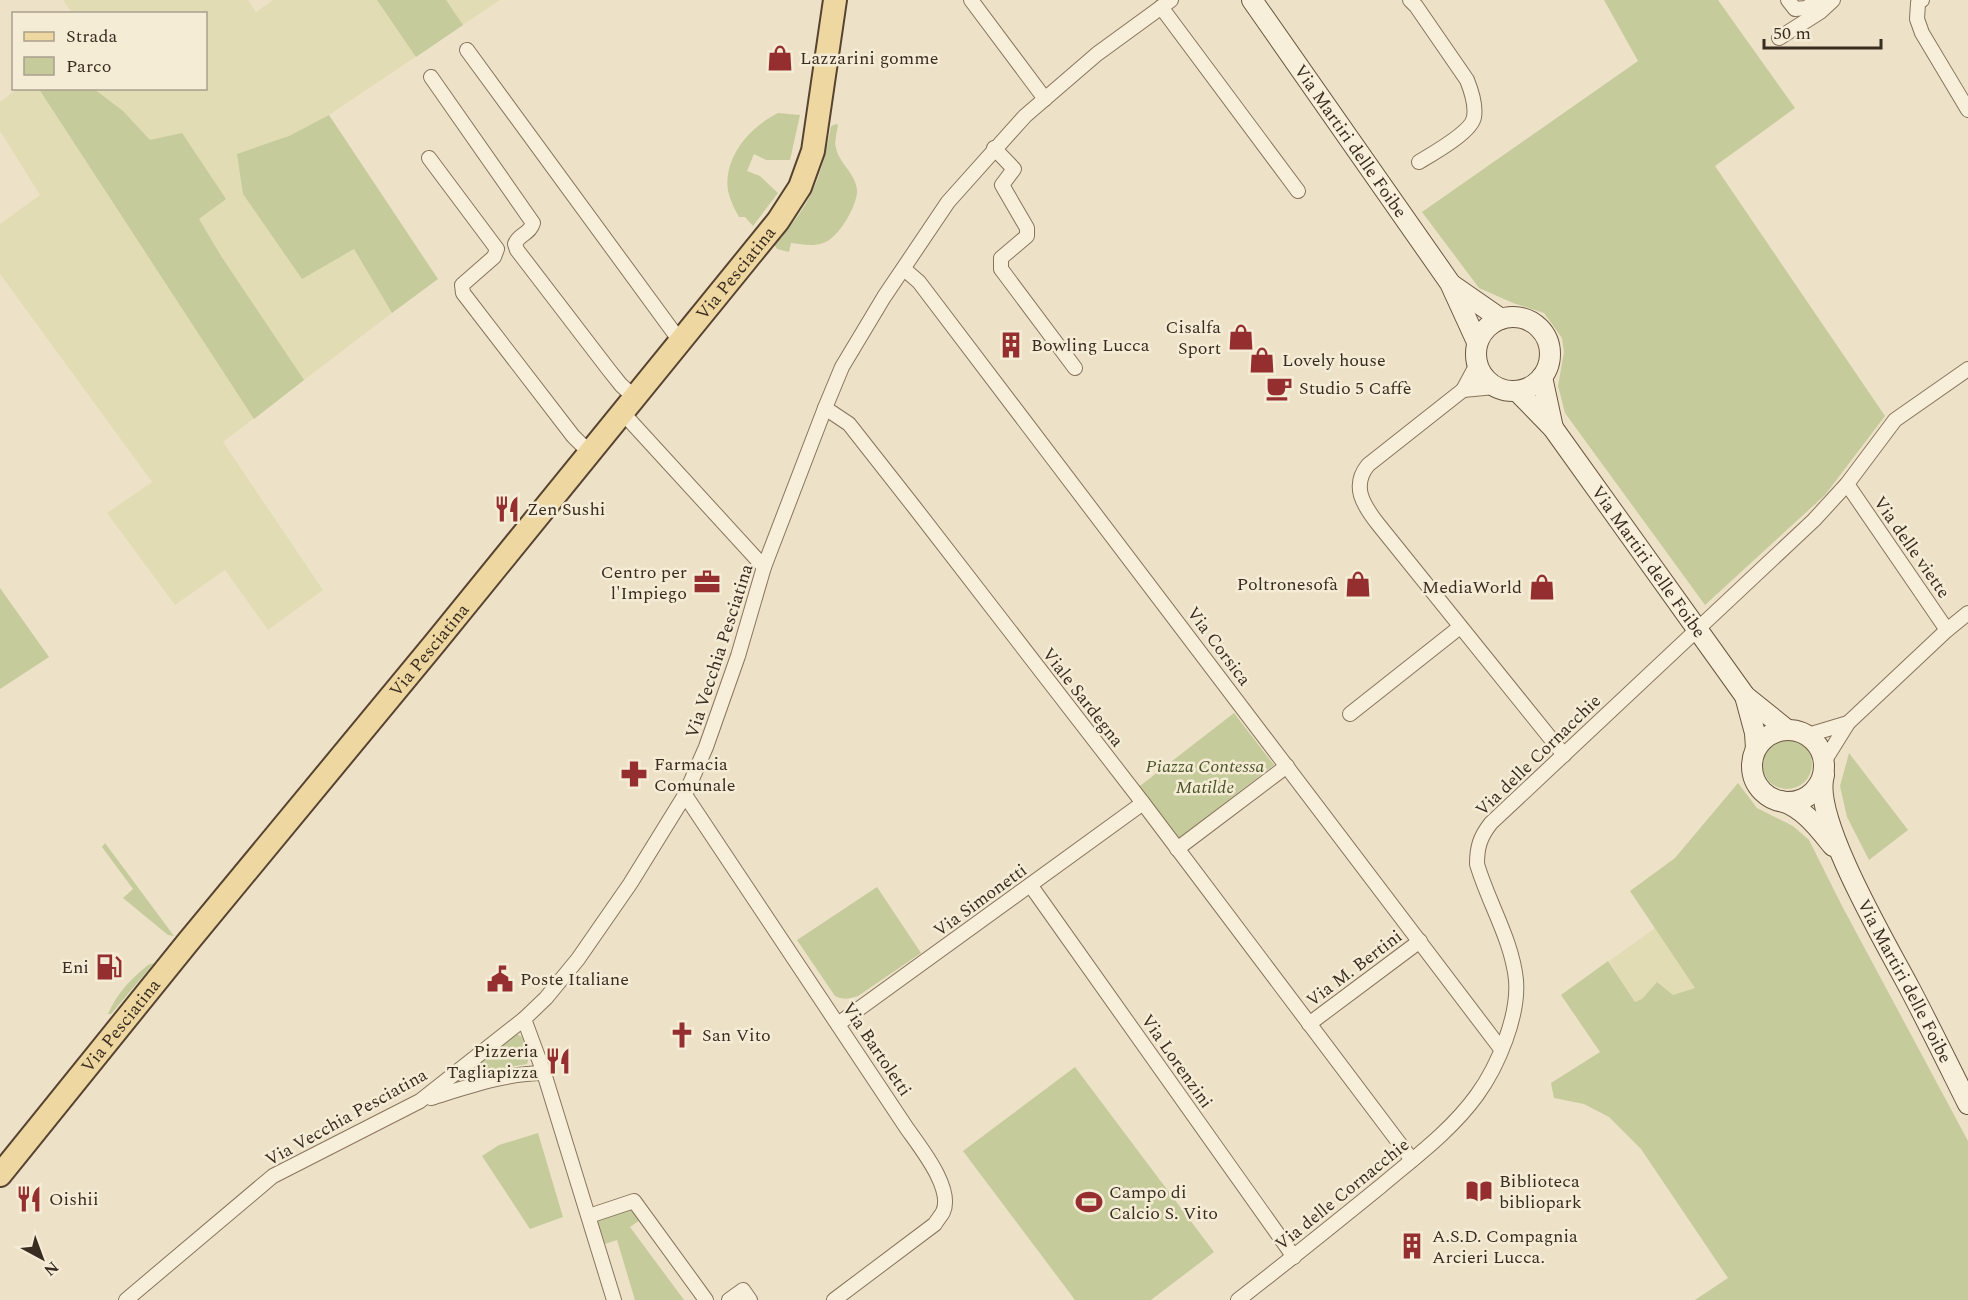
<svg xmlns="http://www.w3.org/2000/svg" width="1968" height="1300" font-family="Spectral,serif">
  <rect width="100%" height="100%" fill="#ede2c7"/>
  <g fill="#e2dcb4">
    <polygon points="63,0 248,0 256,12 273,0 500,0 329,115 289,136 302,278 354,249 392,313 223,442 323,590 268,630 225,570 175,605 107,513 152,482 0,274 0,224 40,195 0,131 0,102 17,89 206,88 206,14 72,13"/>
    <polygon points="1655,928 1696,988 1673,995 1657,983 1642,999 1635,1003 1609,961"/>
  </g>
  <g fill="#c5cb9b">
    <polygon points="377,0 446,0 463,25 416,57"/>
    <polygon points="1604,0 1718,0 1795,108 1715,166 1885,416 1825,495 1705,605 1565,413 1558,386 1564,352 1562,338 1544,313 1513,303 1479,288 1422,212 1638,61"/>
    <polygon points="39,89 94,89 123,111 150,140 182,133 226,199 199,219 221,256 304,380 254,419"/>
    <path d="M 778,113 L 800,115 L 790,160 L 766,160 L 754,154 L 747,171 L 760,176 L 778,193 L 753,226 L 745,217 L 739,217 C 734,208 730,200 728,191 C 723,157 750,127 778,113 Z"/>
    <polygon points="329,115 438,279 392,313 354,249 302,279 243,194 237,154 289,136"/>
    <path d="M 836,124 L 838,125 C 837,132 834,142 836,148 C 839,163 856,174 857,190 C 858,205 838,239 823,243 C 813,247 801,244 791,243 L 789,252 L 777,249 L 774,244 C 811,206 822,177 831,126 Z"/>
    <polygon points="0,588 49,657 0,689"/>
    <polygon points="1234,713 1274,765 1176,840 1136,789"/>
    <circle cx="1787" cy="764" r="25"/>
    <polygon points="1849,753 1908,830 1869,860 1847,817 1840,786"/>
    <polygon points="1738,783 1757,808 1793,826 1809,840 1841,904 1968,1141 1968,1300 1695,1300 1728,1278 1641,1149 1609,1117 1584,1104 1554,1098 1551,1083 1600,1052 1561,995 1608,961 1635,1002 1642,999 1657,982 1673,995 1695,988 1630,891 1675,858"/>
    <polygon points="105,843 174,936 168,935 123,898 133,889 102,847"/>
    <path d="M 877,887 L 921,953 L 858,996 C 849,999 843,1000 835,996 L 797,940 Z"/>
    <path d="M 154,963 L 111,1014 L 108,1014 C 117,993 130,980 148,965 Z"/>
    <polygon points="517,1034 522,1037 529,1058 527,1064 464,1075"/>
    <polygon points="1075,1067 1214,1252 1151,1300 1075,1300 963,1151"/>
    <polygon points="538,1133 563,1217 530,1229 482,1156 499,1145"/>
    <polygon points="630,1207 640,1220 630,1227 684,1300 635,1300 617,1240 605,1244 597,1220"/>
  </g>
  <g fill="none" stroke-linecap="round" stroke-linejoin="round">
    <g stroke="#88745d" stroke-width="16">
      <g id="street">
        <polyline points="971,0 1045,99"/>
        <path d="M 1410,0 L 1416,6 L 1467,80 C 1471,90 1476,106 1474,117 C 1472,132 1432,154 1419,162"/>
        <polyline points="1788,0 1795,9 1806,8 1818,0"/>
        <polyline points="1922,0 1918,3 1917,19 1922,33 1968,110"/>
        <polyline points="1161,7 1298,191"/>
        <polyline points="1779,38 1820,12 1833,0"/>
        <polyline points="467,50 680,341"/>
        <path d="M 431,77 L 533,223 C 530,234 519,234 515,244 L 517,250 L 609,370 L 621,385 L 634,397"/>
        <polyline points="994,148 1014,169 1002,185 1027,228 1027,236 1001,258 1001,269 1075,368"/>
        <polyline points="429,158 497,249 494,257 462,285 463,293 573,436 581,444 591,452"/>
        <polyline points="904,269 919,282 1501,1049"/>
        <polyline points="1477,364 1463,390 1495,387"/>
        <path d="M 1463,390 L 1368,465 C 1351,486 1363,505 1378,524 L 1564,755"/>
        <polyline points="825,408 849,424 915,508 1143,803 1412,1160"/>
        <polyline points="622,412 764,567"/>
        <polyline points="1847,484 1947,630"/>
        <polyline points="1350,714 1460,627"/>
        <polyline points="1808,735 1848,723"/>
        <polyline points="1825,760 1848,723 1947,630 1968,613"/>
        <path d="M 685,795 L 906,1127 C 919,1146 954,1188 943,1212 C 941,1216 937,1220 935,1224 L 834,1300"/>
        <polyline points="1177,849 1287,766"/>
        <polyline points="1031,886 1294,1257"/>
        <polyline points="524,1019 544,1073 614,1300"/>
        <polyline points="838,1024 1143,803"/>
        <polyline points="1309,1024 1420,941"/>
        <path d="M 431,1098 C 467,1087 506,1073 544,1073"/>
        <polyline points="589,1216 634,1201 706,1300"/>
        <polyline points="126,1300 273,1176 420,1101 524,1019 546,998 578,959 630,884 685,795 706,747 738,656 764,567 825,408 842,367 884,297 948,202 1025,116 1097,54 1171,0"/>
        <polyline points="729,1300 743,1290 750,1300"/>
        <path d="M 1238,1300 C 1286,1263 1334,1224 1381,1186 C 1414,1158 1451,1131 1477,1095 C 1498,1066 1519,1016 1516,980 C 1512,940 1488,902 1477,864 C 1477,847 1480,837 1491,823 L 1814,520 L 1847,484 L 1895,420 L 1968,369"/>
      </g>
    </g>
    <g stroke="#6a5640" stroke-width="22">
      <g id="secondary">
        <path id="s1" d="M 1252,0 L 1450,283 L 1477,342"/>
        <polyline points="1452,285 1501,319"/>
        <circle cx="1513" cy="354" r="37"/>
        <polyline points="1542,377 1553,428"/>
        <path id="s2" d="M 1517,391 L 1553,428 L 1745,696 L 1786,729"/>
        <polyline points="1745,696 1755,733 1756,748"/>
        <circle cx="1788" cy="766" r="36"/>
        <path id="s3" d="M 1824,775 C 1811,818 1888,947 1910,989 C 1930,1027 1949,1066 1968,1104"/>
        <path d="M 1781,801 C 1804,808 1819,829 1833,846"/>
      </g>
    </g>
    <g stroke="#564331" stroke-width="26">
      <g id="primary">
        <path id="s4" d="M 0,1175 L 188,942 L 435,643 L 778,221 L 800,187 L 813,151 L 835,0"/>
      </g>
    </g>
    <use href="#street" stroke="#f8efda" stroke-width="14"/>
    <use href="#secondary" stroke="#f8efda" stroke-width="20"/>
    <use href="#primary" stroke="#eed7a1" stroke-width="22"/>
  </g>
  <defs>
    <g id="shop-bare" transform="scale(2.07)"><path d="M-5-2.5h2.3a2.7 3.5 0 0 1 5.4 0H5L5.5 6h-11ZM-1.5-2.5h3a1.5 2.3 0 0 0-3 0Z" fill="#952f2f" stroke="#f5ecd6" stroke-width="2.5" paint-order="stroke"/></g>
    <g id="building-bare" transform="scale(2.07)"><path d="M-4-6H4V6H1V3H-1V6H-4ZM-2.5-4.3h1.7v1.8h-1.7ZM.8-4.3h1.7v1.8H.8ZM-2.5-1h1.7V.8h-1.7ZM.8-1h1.7V.8H.8Z" fill="#952f2f" stroke="#f5ecd6" stroke-width="2.5" paint-order="stroke"/></g>
    <g id="cafe-bare" transform="scale(2.07)"><path d="M-5.5-4.5H6V0H3Q3 3.5 0 3.5H-2.5Q-5.5 3.5-5.5 0ZM3-3.2v2h1.7v-2ZM-6 4.5H4V6H-6Z" fill="#952f2f" stroke="#f5ecd6" stroke-width="2.5" paint-order="stroke"/></g>
    <g id="restaurant-bare" transform="scale(2.07)"><path d="M-5-6h1v4h1v-4h1v4h1v-4h1v5L-1.5 .5V6h-2V.5L-5-1ZM5-6V6H3V1.5H1.5Q1.5-4 5-6Z" fill="#952f2f" stroke="#f5ecd6" stroke-width="2.5" paint-order="stroke"/></g>
    <g id="office-bare" transform="scale(2.07)"><path d="M-6-3h4V-5.5h4V-3h4V5H-6ZM-1-4.5V-3h2v-1.5ZM-6 0V1H6V0Z" fill="#952f2f" stroke="#f5ecd6" stroke-width="2.5" paint-order="stroke"/></g>
    <g id="pharmacy-bare" transform="scale(2.07)"><path d="M-2-6h4v4h4v4h-4v4h-4v-4h-4v-4h4Z" fill="#952f2f" stroke="#f5ecd6" stroke-width="2.5" paint-order="stroke"/></g>
    <g id="fuel-bare" transform="scale(2.07)"><path d="M-5.5-6h7V0h2V4h1.3V-2.5L3-4.5l.8-.8L6-3V5H2.5V1h-1V6h-7ZM-4.2-4.7v3.2H.2V-4.7Z" fill="#952f2f" stroke="#f5ecd6" stroke-width="2.5" paint-order="stroke"/></g>
    <g id="civic-bare" transform="scale(2.07)"><path d="M-.6-6.5H3V-4.5H.6V-3L4-1V1h2V6H-6V1h2V-1L-.6-3ZM-1.2 2.5V6h2.4V2.5Z" fill="#952f2f" stroke="#f5ecd6" stroke-width="2.5" paint-order="stroke"/></g>
    <g id="church-bare" transform="scale(2.07)"><path d="M-1.2-6h2.4v3.5h3.3v2.4h-3.3V6h-2.4V-.1h-3.3v-2.4h3.3Z" fill="#952f2f" stroke="#f5ecd6" stroke-width="2.5" paint-order="stroke"/></g>
    <g id="library-bare" transform="scale(2.07)"><path d="M-6-4Q-3-5.5-.7-3.5V5Q-3 3-6 4ZM6-4Q3-5.5 .7-3.5V5Q3 3 6 4Z" fill="#952f2f" stroke="#f5ecd6" stroke-width="2.5" paint-order="stroke"/></g>
    <g id="stadium-bare" transform="scale(2.07)"><path d="M0-5a6.5 5 0 1 0 0 10a6.5 5 0 1 0 0-10ZM-3.5-1.8h7v3.6h-7Z" fill="#952f2f" stroke="#f5ecd6" stroke-width="2.5" paint-order="stroke"/></g>
  </defs>
  <g fill-rule="evenodd">
    <use href="#shop-bare" x="780" y="58"/>
    <use href="#shop-bare" x="1241" y="337"/>
    <use href="#building-bare" x="1011" y="345"/>
    <use href="#shop-bare" x="1262" y="360"/>
    <use href="#cafe-bare" x="1279" y="388"/>
    <use href="#restaurant-bare" x="507" y="509"/>
    <use href="#office-bare" x="707" y="582"/>
    <use href="#shop-bare" x="1358" y="584"/>
    <use href="#shop-bare" x="1542" y="587"/>
    <use href="#pharmacy-bare" x="634" y="774"/>
    <use href="#fuel-bare" x="109" y="967"/>
    <use href="#civic-bare" x="500" y="979"/>
    <use href="#church-bare" x="682" y="1035"/>
    <use href="#restaurant-bare" x="558" y="1061"/>
    <use href="#library-bare" x="1479" y="1191"/>
    <use href="#restaurant-bare" x="29" y="1199"/>
    <use href="#stadium-bare" x="1089" y="1202"/>
    <use href="#building-bare" x="1412" y="1246"/>
  </g>
  <g text-anchor="middle" stroke-width="5" stroke-linejoin="round" paint-order="stroke">
    <g font-size="18" fill="#392c20" stroke="#f5ecd6" text-anchor="start">
      <text x="800" y="64">Lazzarini gomme</text>
      <text x="1221" y="333" text-anchor="end">Cisalfa<tspan x="1221" dy="21">Sport</tspan></text>
      <text x="1031" y="351">Bowling Lucca</text>
      <text x="1282" y="366">Lovely house</text>
      <text x="1299" y="394">Studio 5 Caffè</text>
      <text x="527" y="515">Zen Sushi</text>
      <text x="687" y="578" text-anchor="end">Centro per<tspan x="687" dy="21">l'Impiego</tspan></text>
      <text x="1338" y="590" text-anchor="end">Poltronesofà</text>
      <text x="1522" y="593" text-anchor="end">MediaWorld</text>
      <text x="654" y="770">Farmacia<tspan x="654" dy="21">Comunale</tspan></text>
      <text x="89" y="973" text-anchor="end">Eni</text>
      <text x="520" y="985">Poste Italiane</text>
      <text x="702" y="1041">San Vito</text>
      <text x="538" y="1057" text-anchor="end">Pizzeria<tspan x="538" dy="21">Tagliapizza</tspan></text>
      <text x="1499" y="1187">Biblioteca<tspan x="1499" dy="21">bibliopark</tspan></text>
      <text x="1109" y="1198">Campo di<tspan x="1109" dy="21">Calcio S. Vito</tspan></text>
      <text x="49" y="1205">Oishii</text>
      <text x="1432" y="1242">A.S.D. Compagnia<tspan x="1432" dy="21">Arcieri Lucca.</tspan></text>
    </g>
    <g font-size="18" fill="#392c20" stroke="#f5ecd6">
      <text dy="6" stroke="none"><textPath href="#s1" startOffset="172">Via Martiri delle Foibe</textPath></text>
      <text dy="6" stroke="none"><textPath href="#s4" startOffset="1164">Via Pesciatina</textPath></text>
      <text transform="translate(1912 547) rotate(55)" y="6">Via delle viette</text>
      <text dy="6" stroke="none"><textPath href="#s2" startOffset="216">Via Martiri delle Foibe</textPath></text>
      <text transform="translate(1219 646) rotate(53)" y="6">Via Corsica</text>
      <text dy="6" stroke="none"><textPath href="#s4" startOffset="678">Via Pesciatina</textPath></text>
      <text transform="translate(719 651) rotate(-72)" y="6">Via Vecchia Pesciatina</text>
      <text transform="translate(1083 697) rotate(52)" y="6">Viale Sardegna</text>
      <text transform="translate(1538 755) rotate(-44)" y="6">Via delle Cornacchie</text>
      <text transform="translate(980 900) rotate(-36)" y="6">Via Simonetti</text>
      <text transform="translate(1354 968) rotate(-37)" y="6">Via M. Bertini</text>
      <text dy="6" stroke="none"><textPath href="#s3" startOffset="224">Via Martiri delle Foibe</textPath></text>
      <text dy="6" stroke="none"><textPath href="#s4" startOffset="192">Via Pesciatina</textPath></text>
      <text transform="translate(877 1049) rotate(56)" y="6">Via Bartoletti</text>
      <text transform="translate(1177 1061) rotate(55)" y="6">Via Lorenzini</text>
      <text transform="translate(346 1117) rotate(-29)" y="6">Via Vecchia Pesciatina</text>
      <text transform="translate(1342 1194) rotate(-39)" y="6">Via delle Cornacchie</text>
    </g>
    <g font-size="18" font-style="italic" fill="#495427" stroke="#f5ecd6">
      <text x="1205" y="772">Piazza Contessa<tspan x="1205" dy="21">Matilde</tspan></text>
    </g>
  </g>
  <rect x="12" y="12" width="195" height="78" fill="#f5ecd6" stroke="#aa9f8d" stroke-width="1.5"/>
  <rect x="24" y="32" width="30" height="9" fill="#eed7a1" stroke="#aa9f8d" stroke-width="1.5"/>
  <text x="66" y="42" font-size="18" fill="#392c20">Strada</text>
  <rect x="24" y="57" width="30" height="18" fill="#c5cb9b" stroke="#aa9f8d" stroke-width="1.5"/>
  <text x="66" y="72" font-size="18" fill="#392c20">Parco</text>
  <g transform="translate(42 1258) rotate(139)" stroke="#f5ecd6" stroke-width="4.5" paint-order="stroke">
  <path d="M0-4.5L10 22L0 15L-10 22Z" fill="#392c20"/>
  <text y="-9" font-size="16" font-weight="bold" text-anchor="middle" fill="#392c20">N</text>
  </g>
  <path d="M1764 39v9h117v-9" fill="none" stroke="#392c20" stroke-width="3"/>
  <text x="1773" y="39" font-size="18" fill="#392c20" stroke="#f5ecd6" stroke-width="4.5" paint-order="stroke">50 m</text>
</svg>
